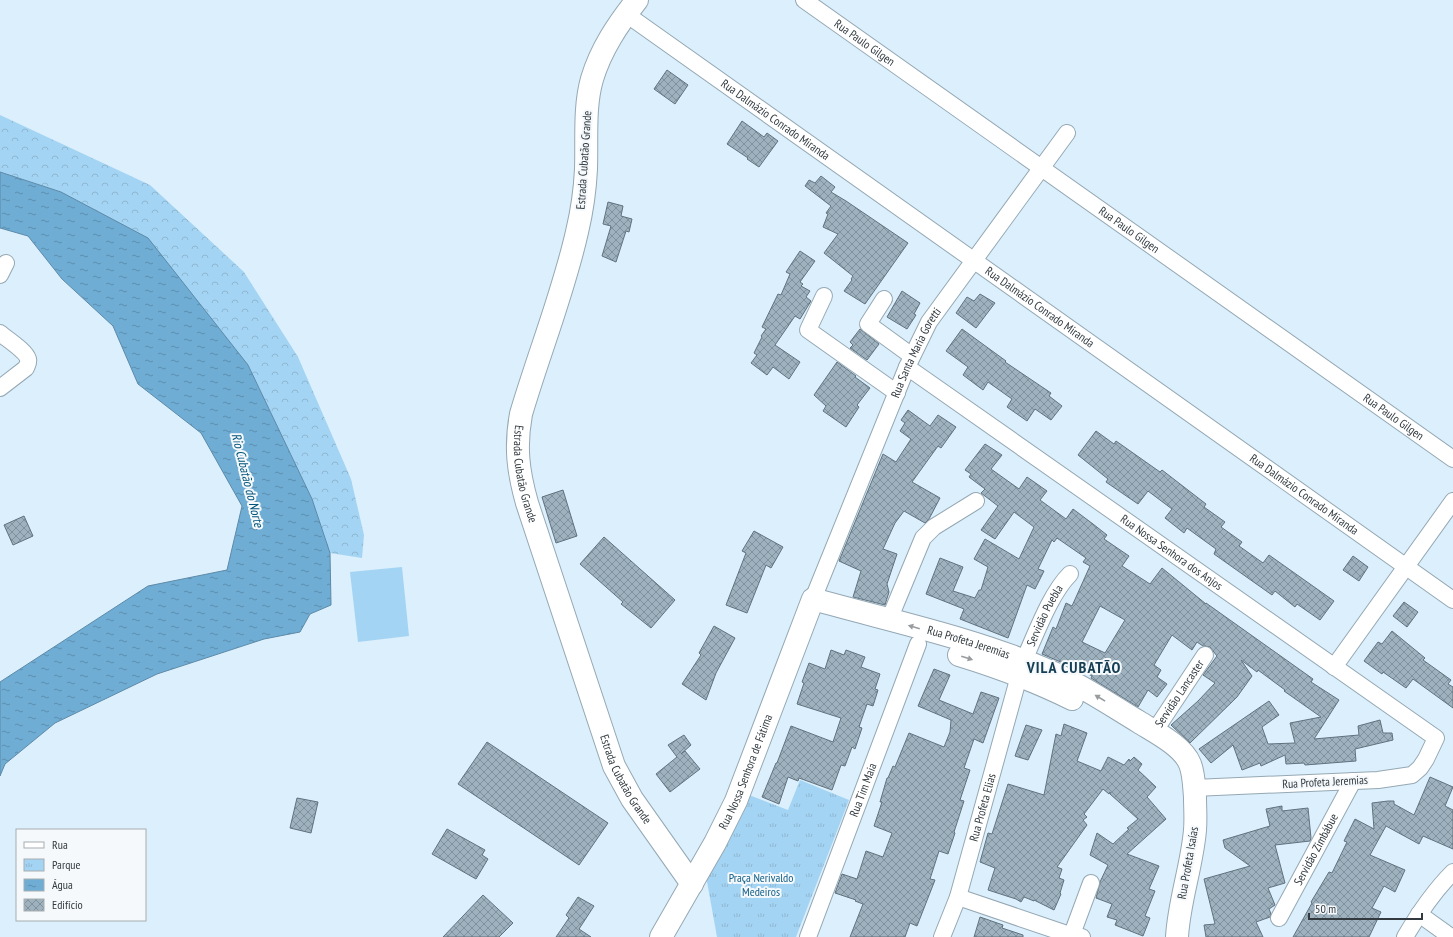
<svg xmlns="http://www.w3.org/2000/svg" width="1453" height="937" font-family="'PT Sans Narrow',sans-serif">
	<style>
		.grass { fill: #a4d4f3 }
		.forest { fill: url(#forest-crowns) }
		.park { fill: url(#park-tufts) }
		.water { fill: url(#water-ripples); stroke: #5d8aa8 }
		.building { fill: url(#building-cross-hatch); stroke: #60727e; fill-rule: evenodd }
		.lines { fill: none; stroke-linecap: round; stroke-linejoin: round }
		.street-casing { stroke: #95a8b4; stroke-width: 18 }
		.secondary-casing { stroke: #95a8b4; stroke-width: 24 }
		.street { stroke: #fff; stroke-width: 16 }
		.secondary { stroke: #fff; stroke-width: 22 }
		.oneway { fill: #989c9f }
		.labels { text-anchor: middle; stroke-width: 4; stroke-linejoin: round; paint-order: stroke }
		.street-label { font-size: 12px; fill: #323a3f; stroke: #f5f9fc }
		.park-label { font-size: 12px; fill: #125e85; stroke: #f5f9fc }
		.water-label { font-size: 13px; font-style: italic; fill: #00547a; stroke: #f5f9fc }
		.district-label { font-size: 16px; font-weight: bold; letter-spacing: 1px; fill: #153d54; stroke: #f5f9fc }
	</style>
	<defs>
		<pattern id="forest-crowns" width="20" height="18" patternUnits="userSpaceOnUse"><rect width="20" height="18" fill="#a4d4f3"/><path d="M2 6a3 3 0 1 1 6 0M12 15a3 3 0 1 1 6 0" fill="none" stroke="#8eb7d1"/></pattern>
		<pattern id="park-tufts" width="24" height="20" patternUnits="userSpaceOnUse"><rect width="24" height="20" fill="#a4d4f3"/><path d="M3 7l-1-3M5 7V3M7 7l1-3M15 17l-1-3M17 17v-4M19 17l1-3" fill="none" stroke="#8eb7d1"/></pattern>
		<pattern id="water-ripples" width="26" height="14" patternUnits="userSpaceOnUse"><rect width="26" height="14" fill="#6fadd5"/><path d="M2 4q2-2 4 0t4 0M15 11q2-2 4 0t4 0" fill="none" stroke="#5c8eae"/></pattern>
		<pattern id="building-cross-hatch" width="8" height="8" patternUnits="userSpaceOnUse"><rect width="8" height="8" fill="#9eb1be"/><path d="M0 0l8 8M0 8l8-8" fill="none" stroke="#81919c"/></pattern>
	</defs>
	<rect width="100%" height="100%" fill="#dbeffc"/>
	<polygon class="grass" points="402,567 409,636 358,642 350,572"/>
	<polygon class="forest" points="0,115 150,185 244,272 298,357 351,479 364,535 362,558 330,553 312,499 248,365 61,192 0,172"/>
	<polygon class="park" points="800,780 849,800 796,937 717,937 706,876 749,795 788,810"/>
	<polygon class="water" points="0,172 61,192 148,238 248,365 312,499 330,553 331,605 310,614 300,632 264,639 157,674 55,723 5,764 0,776 0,682 148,586 227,570 242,506 201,433 138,384 113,326 62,279 28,236 0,228"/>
	<g class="building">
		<polygon points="667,70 688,85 675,104 654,89"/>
		<polygon points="742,121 764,137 767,133 778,141 759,167 747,159 748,158 727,144"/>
		<polygon points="821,176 835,187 831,192 846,201 908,243 865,304 844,291 852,280 851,279 853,276 824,253 838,234 823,227 828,214 826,213 831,206 805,186 809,180 815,183"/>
		<polygon points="608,202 623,206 621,216 632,219 629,232 626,231 616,262 602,256 611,226 603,224"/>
		<polygon points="800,251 815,261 800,282 803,284 801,286 810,291 806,297 811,301 800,319 795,316 775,345 800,362 789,379 773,367 767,375 751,363 757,355 754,353 762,337 761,336 766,329 762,327 778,294 781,295 790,274 786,272"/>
		<polygon points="902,291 920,303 914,314 916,315 907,329 887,317"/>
		<polygon points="980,294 995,303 976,328 956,313 967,297 974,301"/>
		<polygon points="860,329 879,344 867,360 850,348 853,345 850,342"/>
		<polygon points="962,329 1006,361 1005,362 1051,393 1049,396 1062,406 1051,420 1035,409 1027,421 1007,407 1012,399 988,382 983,390 963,375 968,367 946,351"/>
		<polygon points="837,362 856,376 855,377 870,388 857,405 859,407 846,427 823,411 826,406 814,395"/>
		<polygon points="908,410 930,426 938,415 956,427 941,448 938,446 912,482 940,498 929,519 925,523 904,511 895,523 883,549 897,554 887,584 889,592 885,605 853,597 861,571 839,561 883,454 896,462 911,439 900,431 905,423 901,420"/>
		<polygon points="1096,431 1114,444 1116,441 1160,472 1162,470 1206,504 1204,507 1225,522 1221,527 1242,542 1239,546 1263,563 1269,555 1334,601 1320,620 1297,604 1295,607 1275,591 1272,595 1214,554 1216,549 1187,528 1184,533 1165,518 1172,509 1148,491 1138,504 1106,482 1108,479 1078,455"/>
		<path d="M 985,444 L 1002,455 L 991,469 L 1019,489 L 1027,477 L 1047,491 L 1040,500 L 1066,519 L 1073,509 L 1093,524 L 1107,535 L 1104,539 L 1129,556 L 1122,566 L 1150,584 L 1162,568 L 1206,604 L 1206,603 L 1313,679 L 1311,682 L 1339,700 L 1314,739 L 1359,735 L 1358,726 L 1380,720 L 1383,733 L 1392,733 L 1393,740 L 1355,749 L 1356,761 L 1305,765 L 1304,763 L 1286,764 L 1285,755 L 1261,766 L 1260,763 L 1242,770 L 1233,745 L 1211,763 L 1199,749 L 1269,701 L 1279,715 L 1262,727 L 1268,744 L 1295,743 L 1290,723 L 1321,717 L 1284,691 L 1285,690 L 1258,670 L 1257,672 L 1241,660 L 1252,676 L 1237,697 L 1190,743 L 1171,725 L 1198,701 L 1215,683 L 1203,675 L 1217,656 L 1210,647 L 1203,646 L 1197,642 L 1192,650 L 1172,635 L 1154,665 L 1161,670 L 1157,677 L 1167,684 L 1157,697 L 1148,690 L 1138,707 L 1091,678 L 1092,676 L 1064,661 L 1063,663 L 1042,654 L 1053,627 L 1056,629 L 1066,603 L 1072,606 L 1090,566 L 1083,562 L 1086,558 L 1057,538 L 1054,542 L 1052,540 L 1038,569 L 1044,571 L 1035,589 L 1027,585 L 1008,638 L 960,619 L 964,609 L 926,594 L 940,558 L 963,567 L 953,591 L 975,598 L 979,590 L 981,590 L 988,567 L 974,559 L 985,539 L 1019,559 L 1034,527 L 1014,512 L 995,539 L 981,530 L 998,506 L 981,493 L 985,489 L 969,477 L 971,474 L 965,470 ZM 1100,606 L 1125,620 L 1105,653 L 1082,642 Z"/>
		<polygon points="563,490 577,536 556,543 542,497"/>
		<polygon points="24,516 33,536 13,545 4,525"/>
		<polygon points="754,531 783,547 771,568 766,565 747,613 726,605 746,553 742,551"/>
		<polygon points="604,537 675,600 651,628 621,604 623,602 580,564"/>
		<polygon points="1353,556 1368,567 1359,581 1343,570"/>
		<polygon points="1404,602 1418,612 1407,627 1393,616"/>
		<polygon points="714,626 735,638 716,673 706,700 682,684 701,655 699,653"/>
		<polygon points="1392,631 1425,658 1423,660 1451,680 1448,684 1453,687 1453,708 1413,679 1406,688 1383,672 1382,674 1364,661 1378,642 1382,644"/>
		<polygon points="831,650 844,655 846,650 865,657 861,667 880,674 875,689 878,690 873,706 867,704 859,727 862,728 855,749 852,747 845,766 841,765 832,790 799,778 798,781 788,777 779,804 762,797 776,763 777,763 791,726 833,742 841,718 797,704 804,683 802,682 809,663 825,669"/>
		<polygon points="934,669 950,675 939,700 973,714 981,692 999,698 983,743 974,739 964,768 970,770 960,800 964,801 954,832 955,833 948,854 939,851 930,879 935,880 917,926 910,923 905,937 850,937 863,904 855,901 856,900 835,893 842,874 857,879 866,851 883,857 892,833 874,826 882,802 880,802 887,778 888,778 893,766 895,767 909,733 944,747 950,732 951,720 918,706"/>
		<polygon points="1064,724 1087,733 1077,761 1101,771 1108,757 1124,765 1129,759 1130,761 1134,757 1142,764 1138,770 1156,787 1147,797 1166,819 1127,854 1159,866 1149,889 1155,891 1145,916 1150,918 1143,936 1115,925 1117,920 1107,917 1112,904 1096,898 1100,882 1108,865 1090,855 1097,833 1113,844 1129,829 1127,828 1138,819 1110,794 1110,792 1109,794 1103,789 1084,814 1087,817 1083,820 1087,825 1057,867 1062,869 1059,878 1064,880 1060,893 1061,894 1054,910 1034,900 1034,901 1024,897 1021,902 1016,899 988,890 995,868 980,862 988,833 992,834 1008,784 1044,795 1056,734 1061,736"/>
		<polygon points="1026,725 1042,730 1028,760 1015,756"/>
		<polygon points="684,735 691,745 681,754 685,751 700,769 670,792 656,774 677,757 668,745"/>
		<polygon points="487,742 608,823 579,865 458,784"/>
		<polygon points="1430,777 1453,787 1445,806 1453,810 1453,849 1423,836 1419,844 1386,826 1370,855 1405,870 1395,892 1384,886 1372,908 1381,912 1369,937 1293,937 1312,903 1311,902 1329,872 1332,873 1347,842 1344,841 1355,819 1374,829 1372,803 1388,801 1394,801 1394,804 1414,815"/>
		<polygon points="297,798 318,802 311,833 290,828"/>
		<polygon points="1282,806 1282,811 1308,808 1311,838 1310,841 1275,845 1285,883 1268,888 1275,905 1269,909 1271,914 1270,917 1256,922 1263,937 1206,937 1204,925 1215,924 1204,879 1250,866 1225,848 1223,840 1270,826 1266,809"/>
		<polygon points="447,829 485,850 482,855 488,859 476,879 432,854"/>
		<polygon points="483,895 513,923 499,937 443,937"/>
		<polygon points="578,897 594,906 579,929 591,937 556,937 569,918 566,915"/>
		<polygon points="980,917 1003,925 1002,928 1023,935 1023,937 974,937"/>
	</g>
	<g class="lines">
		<defs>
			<g id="street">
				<path id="s1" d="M 804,0 L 1453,459"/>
				<path id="s2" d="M 626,14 L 1453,600"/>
				<polyline points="0,275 6,263"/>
				<polyline points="824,296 808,330 897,393"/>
				<polyline points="884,299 868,324 912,356"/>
				<path d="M 0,333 C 7,339 26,351 28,359 C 29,363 27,365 26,368 L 0,388"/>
				<path id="s3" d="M 907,367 L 1436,738 L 1426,759 L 1420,768 L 1412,775 L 1378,780 L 1194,788"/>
				<path id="s4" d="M 813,599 L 907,367 L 929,322 L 1067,133"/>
				<polyline points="889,620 923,538 934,527 976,501"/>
				<path id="s5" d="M 1024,660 C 1036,634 1050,594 1070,574"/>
				<polyline points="1334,667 1453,501"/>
				<path id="s6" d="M 1154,732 L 1205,655"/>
				<polyline points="958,897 1064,933 1082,937"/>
				<polyline points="1419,914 1451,937"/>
				<path id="s7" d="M 1279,918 L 1353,781"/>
				<path id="s8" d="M 808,937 L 918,644"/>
				<path id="s9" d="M 942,937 L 958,897 L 1019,676"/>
				<polyline points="1071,937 1091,883"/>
				<path d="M 1405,937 C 1419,913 1434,891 1453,872"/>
			</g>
			<g id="secondary">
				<path id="s10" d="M 637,0 C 618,24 601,49 592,79 C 584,107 587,139 586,169 C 585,190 582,211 577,232 C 563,294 539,353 521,414 C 515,447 518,471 527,503 L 614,766 L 632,799 L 692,884"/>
				<path d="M 959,655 C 998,667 1036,681 1072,699"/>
				<path id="s11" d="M 661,937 L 715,843 L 736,801 L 813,599 C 891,621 973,638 1047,670 C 1080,684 1109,704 1139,722 C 1155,732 1183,746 1190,764 C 1194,774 1194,786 1195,797 C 1195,808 1196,819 1195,830 C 1192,866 1179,901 1177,937"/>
			</g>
		</defs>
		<use href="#street" class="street-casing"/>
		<use href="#secondary" class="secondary-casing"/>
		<use href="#street" class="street"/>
		<use href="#secondary" class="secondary"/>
	</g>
	<defs><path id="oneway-solid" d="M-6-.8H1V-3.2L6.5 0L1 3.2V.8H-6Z"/></defs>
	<g class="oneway">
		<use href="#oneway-solid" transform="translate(914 627) rotate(-164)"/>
		<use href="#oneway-solid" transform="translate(967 658) rotate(17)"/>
		<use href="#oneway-solid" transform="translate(1100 698) rotate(-149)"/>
	</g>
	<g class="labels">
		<g class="street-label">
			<text dy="4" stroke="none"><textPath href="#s1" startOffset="74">Rua Paulo Gilgen</textPath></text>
			<text dy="4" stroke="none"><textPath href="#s2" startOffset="183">Rua Dalmázio Conrado Miranda</textPath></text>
			<text transform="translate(584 160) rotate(-86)" y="4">Estrada Cubatão Grande</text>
			<text dy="4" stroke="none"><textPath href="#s1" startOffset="398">Rua Paulo Gilgen</textPath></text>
			<text dy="4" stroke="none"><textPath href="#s2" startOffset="507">Rua Dalmázio Conrado Miranda</textPath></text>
			<text dy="4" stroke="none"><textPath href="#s4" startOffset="267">Rua Santa Maria Goretti</textPath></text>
			<text dy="4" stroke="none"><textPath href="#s1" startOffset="722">Rua Paulo Gilgen</textPath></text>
			<text dy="4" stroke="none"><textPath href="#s10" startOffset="497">Estrada Cubatão Grande</textPath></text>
			<text dy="4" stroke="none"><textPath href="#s2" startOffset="831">Rua Dalmázio Conrado Miranda</textPath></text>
			<text dy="4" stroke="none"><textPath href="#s3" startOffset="323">Rua Nossa Senhora dos Anjos</textPath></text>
			<text dy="4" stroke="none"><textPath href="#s5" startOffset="49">Servidão Puebla</textPath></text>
			<text dy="4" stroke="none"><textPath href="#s11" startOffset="533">Rua Profeta Jeremias</textPath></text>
			<text dy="4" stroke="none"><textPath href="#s6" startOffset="46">Servidão Lancaster</textPath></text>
			<text dy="4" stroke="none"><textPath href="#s11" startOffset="186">Rua Nossa Senhora de Fátima</textPath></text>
			<text dy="4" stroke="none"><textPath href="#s10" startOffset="820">Estrada Cubatão Grande</textPath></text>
			<text transform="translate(1325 782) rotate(-3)" y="4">Rua Profeta Jeremias</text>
			<text dy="4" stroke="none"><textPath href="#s8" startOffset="157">Rua Tim Maia</textPath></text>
			<text dy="4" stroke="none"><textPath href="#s9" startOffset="136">Rua Profeta Elias</textPath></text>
			<text dy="4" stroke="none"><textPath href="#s7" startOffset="78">Servidão Zimbábue</textPath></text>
			<text transform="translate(1188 863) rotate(-80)" y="4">Rua Profeta Isaías</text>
		</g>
		<g class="park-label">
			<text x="761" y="882">Praça Nerivaldo<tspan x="761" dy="14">Medeiros</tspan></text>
		</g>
		<g class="water-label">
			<text transform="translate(248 480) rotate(76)" y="5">Rio Cubatão do Norte</text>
		</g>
		<g class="district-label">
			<text x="1074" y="673">VILA CUBATÃO</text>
		</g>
	</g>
	<rect x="16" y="829" width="130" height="92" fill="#f5f9fc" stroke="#a7adb0"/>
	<rect x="24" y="842" width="20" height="6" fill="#ffffff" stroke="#a7adb0"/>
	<text x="52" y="849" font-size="12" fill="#323a3f">Rua</text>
	<rect x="24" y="859" width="20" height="12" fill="url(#park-tufts)" stroke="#a7adb0"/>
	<text x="52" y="869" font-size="12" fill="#323a3f">Parque</text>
	<rect x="24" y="879" width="20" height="12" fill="url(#water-ripples)" stroke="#a7adb0"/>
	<text x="52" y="889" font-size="12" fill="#323a3f">Água</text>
	<rect x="24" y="899" width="20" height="12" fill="url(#building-cross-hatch)" stroke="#a7adb0"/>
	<text x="52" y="909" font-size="12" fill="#323a3f">Edifício</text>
	<path d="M1309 913v6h113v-6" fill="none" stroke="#323a3f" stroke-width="2"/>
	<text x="1315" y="913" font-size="12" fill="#323a3f" stroke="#f5f9fc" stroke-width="3" paint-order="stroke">50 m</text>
</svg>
